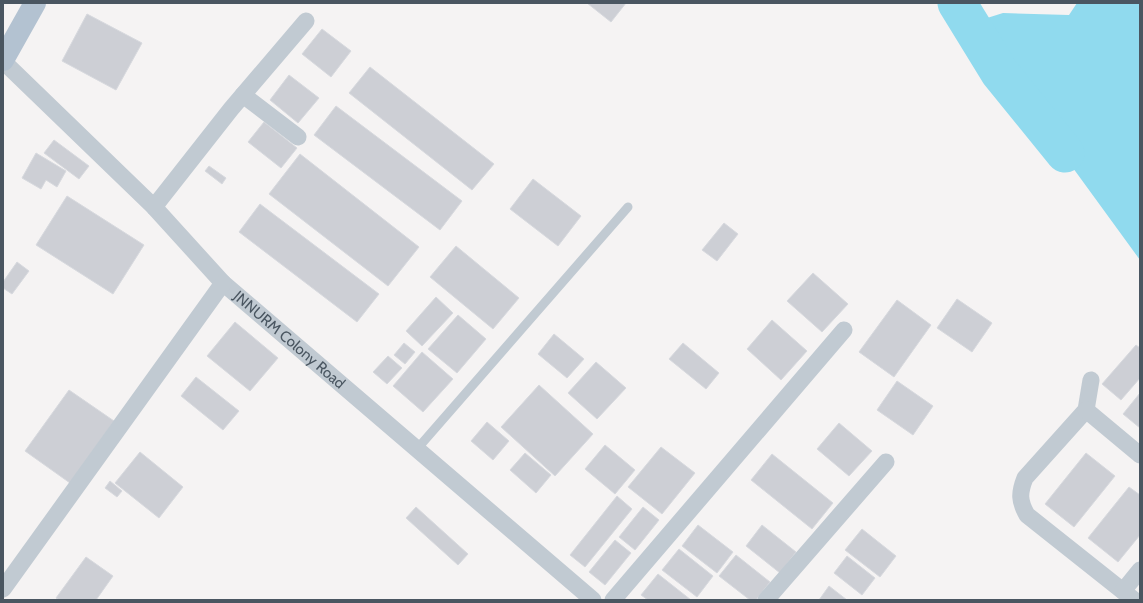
<svg xmlns="http://www.w3.org/2000/svg" width="1143" height="603" font-family="Cabin,sans-serif">
	<style>
		.water { fill: #90daee }
		.lines { fill: none; stroke-linecap: round; stroke-linejoin: round }
		.river { stroke: #90daee; stroke-width: 39 }
		.building { fill: #cdcfd5; stroke: #d7d9de }
		.lane { stroke: #c1cad2; stroke-width: 9 }
		.street { stroke: #c1cad2; stroke-width: 17 }
		.primary { stroke: #b3c2d1; stroke-width: 22 }
		.labels { text-anchor: middle; stroke-width: 3; stroke-linejoin: round; paint-order: stroke }
		.street-label { font-size: 15px; fill: #4a5661; stroke: #fff }
	</style>
	<rect width="100%" height="100%" fill="#f5f3f3"/>
	<polygon class="water" points="1077,3 1140,3 1140,260 968,24 1003,13 1069,15"/>
	<g class="lines">
		<polyline class="river" points="957,3 1000,73 1065,153"/>
	</g>
	<g class="building">
		<polygon points="587,3 626,3 611,22"/>
		<polygon points="87,14 142,43 116,90 62,61"/>
		<polygon points="322,29 351,51 331,77 302,54"/>
		<polygon points="370,67 494,164 472,190 349,93"/>
		<polygon points="289,75 319,98 298,123 270,100"/>
		<polygon points="336,106 462,201 440,230 314,135"/>
		<polygon points="264,122 297,148 281,168 248,142"/>
		<polygon points="54,140 89,166 79,179 44,153"/>
		<polygon points="36,153 66,171 57,187 46,180 41,189 22,178"/>
		<polygon points="300,154 419,247 388,286 269,194"/>
		<polygon points="209,166 226,178 222,184 205,171"/>
		<polygon points="533,179 581,216 558,246 510,209"/>
		<polygon points="67,196 144,245 113,294 36,245"/>
		<polygon points="260,204 379,294 357,322 239,232"/>
		<polygon points="724,223 738,234 717,261 702,250"/>
		<polygon points="456,246 519,298 493,329 430,277"/>
		<polygon points="17,262 29,271 12,294 3,288 3,282"/>
		<polygon points="813,273 848,304 822,332 787,301"/>
		<polygon points="436,297 453,313 422,346 406,331"/>
		<polygon points="957,299 992,323 972,352 937,328"/>
		<polygon points="897,300 931,325 894,377 859,352"/>
		<polygon points="458,315 486,339 457,373 428,349"/>
		<polygon points="772,320 807,351 781,380 747,349"/>
		<polygon points="235,322 278,358 250,391 207,356"/>
		<polygon points="554,334 584,359 567,378 538,354"/>
		<polygon points="404,343 415,352 405,364 394,355"/>
		<polygon points="683,343 719,373 706,389 669,359"/>
		<polygon points="1136,345 1140,348 1140,378 1121,400 1102,384"/>
		<polygon points="422,352 453,379 423,412 393,386"/>
		<polygon points="388,356 402,368 387,384 373,372"/>
		<polygon points="596,362 626,388 597,419 568,393"/>
		<polygon points="196,377 239,411 223,430 181,396"/>
		<polygon points="897,381 933,406 913,435 877,410"/>
		<polygon points="539,385 593,434 555,476 501,427"/>
		<polygon points="69,390 114,421 70,483 25,451"/>
		<polygon points="1140,393 1140,428 1123,414"/>
		<polygon points="487,422 509,441 493,460 471,441"/>
		<polygon points="839,423 872,451 849,476 817,449"/>
		<polygon points="605,445 635,470 615,494 585,469"/>
		<polygon points="661,447 695,473 662,514 628,487"/>
		<polygon points="140,452 183,487 159,518 115,483"/>
		<polygon points="525,453 551,475 536,493 510,470"/>
		<polygon points="1086,453 1115,476 1074,527 1045,504"/>
		<polygon points="772,454 833,503 812,529 751,480"/>
		<polygon points="110,481 122,491 117,497 105,488"/>
		<polygon points="1129,487 1140,495 1140,535 1118,562 1088,538"/>
		<polygon points="617,496 632,509 585,567 570,555"/>
		<polygon points="416,507 468,554 458,565 406,518"/>
		<polygon points="643,507 659,520 635,550 619,537"/>
		<polygon points="698,525 733,552 717,573 682,546"/>
		<polygon points="762,525 796,552 780,573 746,546"/>
		<polygon points="862,529 896,556 880,577 845,550"/>
		<polygon points="615,540 631,553 605,585 589,572"/>
		<polygon points="679,549 713,576 697,597 662,570"/>
		<polygon points="736,555 770,582 756,600 750,600 719,576"/>
		<polygon points="847,556 875,578 862,595 834,573"/>
		<polygon points="86,557 113,576 96,600 59,600 56,598"/>
		<polygon points="658,574 691,600 648,600 641,595"/>
		<polygon points="829,586 847,600 819,600"/>
	</g>
	<g class="lines">
		<polyline class="lane" points="417,449 628,207"/>
		<g class="street">
			<path id="s1" d="M 3,61 L 154,207 L 223,283 L 593,600"/>
			<polyline points="243,95 298,137"/>
			<polyline points="154,207 231,109 306,21"/>
			<path d="M 1091,380 L 1086,410 L 1025,478 C 1019,493 1019,501 1027,515 L 1134,600"/>
			<polyline points="1086,410 1140,455"/>
			<polyline points="3,589 223,283"/>
			<polyline points="1123,591 1140,570"/>
			<polyline points="613,600 844,330"/>
			<polyline points="766,600 886,462"/>
		</g>
		<polyline class="primary" points="3,60 35,3"/>
	</g>
	<g class="labels">
		<g class="street-label">
			<text dy="5" stroke="none"><textPath href="#s1" startOffset="400">JNNURM Colony Road</textPath></text>
		</g>
	</g>
	<rect width="1143" height="603" fill="none" stroke="#4a5661" stroke-width="8"/>
</svg>
